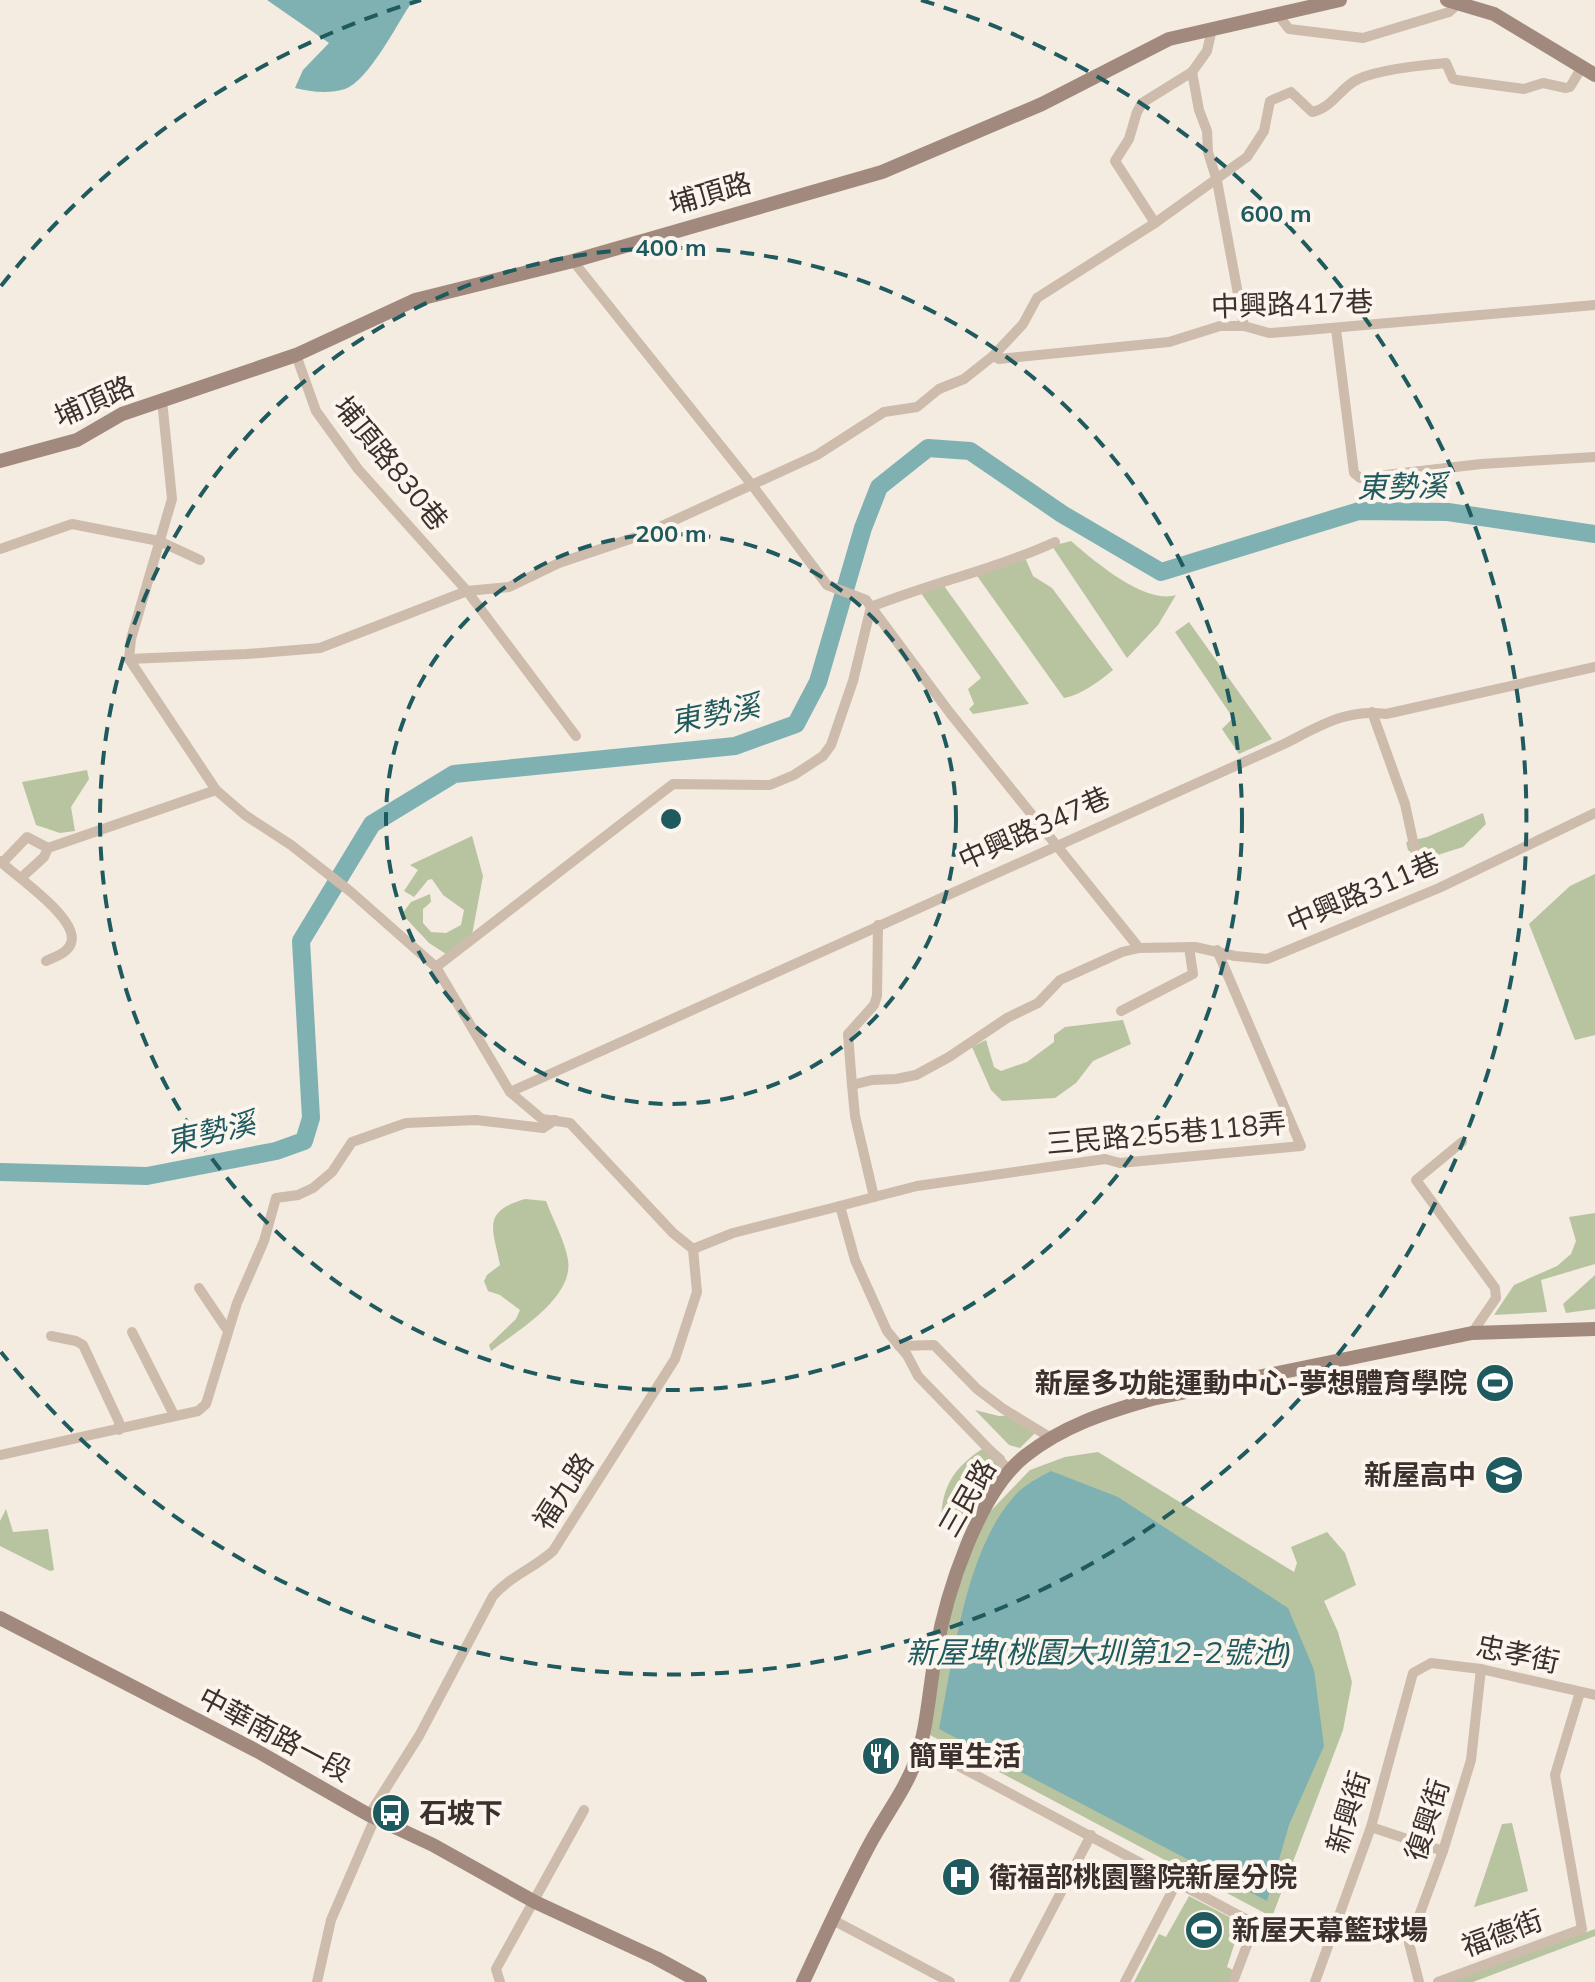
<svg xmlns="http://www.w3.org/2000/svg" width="1595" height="1982" font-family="Mulish,'Noto Sans TC',sans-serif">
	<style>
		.green { fill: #b8c4a0 }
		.water { fill: #7fb0b2 }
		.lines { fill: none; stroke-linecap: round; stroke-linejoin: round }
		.river { stroke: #7fb0b2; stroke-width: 18 }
		.street { stroke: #cdbbac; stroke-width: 10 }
		.secondary { stroke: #a18a7d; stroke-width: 14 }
		.ring { fill: none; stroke: #1f5a5e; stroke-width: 4; stroke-dasharray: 14 10 }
		.labels { text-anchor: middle; stroke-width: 8; stroke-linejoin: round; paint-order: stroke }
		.street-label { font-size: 28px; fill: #3b302b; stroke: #fbf5ee }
		.poi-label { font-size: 28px; font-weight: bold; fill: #3b302b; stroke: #fbf5ee; text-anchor: start }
		.water-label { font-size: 30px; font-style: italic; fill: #1f5a5e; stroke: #fbf5ee }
		.centre { fill: #1f5a5e; stroke: #fbf5ee; stroke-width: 4 }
		.ring-label { font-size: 24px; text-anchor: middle; font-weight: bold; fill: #1f5a5e; stroke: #fbf5ee; stroke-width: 8; stroke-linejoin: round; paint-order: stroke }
	</style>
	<rect width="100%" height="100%" fill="#f4ebe1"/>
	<g class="green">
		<path d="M 1071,541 C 1093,560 1145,605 1176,595 L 1158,625 L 1127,658 L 1052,546 Z"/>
		<path d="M 1022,559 L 1026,560 L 1033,576 L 1052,588 L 1113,670 C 1098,682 1083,694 1064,698 L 975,573 Z"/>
		<polygon points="942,583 1029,704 973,714 969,709 974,704 968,689 981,678 918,589"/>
		<polygon points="1189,622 1272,739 1239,754 1222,729 1233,718 1175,632"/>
		<polygon points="87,770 89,779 71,807 75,831 60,833 36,825 22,782"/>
		<polygon points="1483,813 1486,824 1463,847 1422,860 1408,850 1406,842 1427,837"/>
		<polygon points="472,836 483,876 472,935 446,954 429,943 402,914 411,902 430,894 431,902 423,909 423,923 431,932 446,933 461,925 464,910 443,895 432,879 428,880 414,897 404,891 418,870 410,865"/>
		<polygon points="1595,874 1595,1035 1575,1040 1529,924 1570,886"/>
		<polygon points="1123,1020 1131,1044 1093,1061 1076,1083 1055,1098 1002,1101 991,1090 972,1047 986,1040 994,1067 1001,1071 1027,1062 1054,1042 1054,1035 1065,1027"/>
		<path d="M 525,1199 L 546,1201 C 553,1220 565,1241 568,1260 C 574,1298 517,1331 491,1351 L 489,1345 L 516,1319 L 520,1310 L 500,1295 L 488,1291 L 484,1281 L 487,1275 L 500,1265 C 493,1228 481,1212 525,1199 Z"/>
		<polygon points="1595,1213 1595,1264 1541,1280 1547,1312 1494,1315 1514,1285 1557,1266 1571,1254 1576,1241 1569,1217"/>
		<polygon points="1595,1275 1595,1309 1566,1313 1563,1304"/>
		<polygon points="975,1410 999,1416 1019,1415 1037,1431 1020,1448 1009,1445"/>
		<path d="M 990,1444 L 1005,1457 L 955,1526 L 949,1528 L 941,1523 C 941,1483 957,1464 990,1444 Z"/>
		<polygon points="1098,1452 1294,1572 1297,1563 1291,1547 1327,1532 1345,1553 1356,1585 1324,1601 1338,1632 1352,1682 1343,1730 1272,1917 928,1734 943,1632 982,1520 1030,1470 1065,1457"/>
		<polygon points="6,1509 13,1532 48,1529 54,1570 50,1571 0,1546 0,1521"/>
		<polygon points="1512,1823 1528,1891 1474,1907 1502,1824"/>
		<polygon points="1189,1896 1241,1923 1227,1967 1233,1970 1229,1982 1134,1982 1159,1934 1166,1937"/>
		<polygon points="1595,1929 1595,1936 1473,1982 1449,1982"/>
	</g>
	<g class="water">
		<path d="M 267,0 L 416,0 L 410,5 C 396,26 368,81 345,89 C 330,94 310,92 295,88 L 303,70 L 329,43 Z"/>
		<path d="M 1051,1471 L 1118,1497 L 1288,1608 L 1314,1670 L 1324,1746 L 1289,1825 L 1267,1901 L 939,1729 C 953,1660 965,1555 1011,1500 C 1022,1486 1036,1479 1051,1471 Z"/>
	</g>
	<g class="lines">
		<polyline class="river" points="0,1172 147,1176 276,1151 304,1141 311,1118 301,941 372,824 454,774 735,746 796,724 818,682 863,528 879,487 928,448 970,451 1062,514 1161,572 1359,511 1448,512 1595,534"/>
		<g class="street">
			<polyline points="1278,15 1289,29 1363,38 1449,12 1460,2"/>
			<polyline points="1212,29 1207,51 1192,72 1199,110 1207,131 1208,152 1217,181 1244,326"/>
			<polyline points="1155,223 1115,161 1129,139 1137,112 1142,103 1192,72"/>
			<polyline points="573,261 752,485 827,585 866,600 950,713 1139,948"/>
			<polyline points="1336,329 1354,473 1360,478 1481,464 1595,457"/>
			<polyline points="296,355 316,411 358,469 467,591 576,736"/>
			<polyline points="993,356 999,359 1169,342 1220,326 1244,326 1269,333 1296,331 1595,305"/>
			<polyline points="162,400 172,499 131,639 129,659 216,790 245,815 291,845 351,892 436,967 510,1092 542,1119 570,1123 673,1233 693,1249 733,1233 840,1206 855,1260 887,1331 907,1355 918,1376 1009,1470"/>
			<polyline points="0,549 72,524 159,541 200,560"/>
			<path d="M 129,659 L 247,654 L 320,648 L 467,591 L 509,587 L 559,563 L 642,535 L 817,455 L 884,412 L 917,407 L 939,389 L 964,379 L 993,356 L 1023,324 L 1037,298 L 1155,223 L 1247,157 L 1264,131 L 1270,101 L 1291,92 L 1312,112 C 1331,108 1338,92 1353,82 C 1371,70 1423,65 1446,63 L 1453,79 L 1457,80 L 1524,89 L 1543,83 L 1566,88 L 1570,87 L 1582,67"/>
			<polyline points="1372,712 1405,804 1415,850"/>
			<path d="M 0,861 C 15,876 80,919 71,943 C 68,953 54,957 46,961"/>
			<polyline points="3,862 27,837 48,848"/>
			<polyline points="21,878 44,857 48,848 216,790"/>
			<path d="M 436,967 L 673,784 L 770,785 L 794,775 L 823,756 L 831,745 L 853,681 L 871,607 C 931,583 996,569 1055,542"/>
			<polyline points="1121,1011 1193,974 1189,947"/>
			<polyline points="852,1085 848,1034 874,1005 877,996 878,925"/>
			<path d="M 510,1092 L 1284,744 C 1318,727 1347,708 1386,714 L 1595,667"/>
			<polyline points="1462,1142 1416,1180 1495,1288 1496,1298 1472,1333"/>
			<polyline points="874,1197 917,1186 1105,1159 1120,1163 1301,1146 1217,950"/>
			<polyline points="840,1206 874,1197 855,1116 852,1085 872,1080 896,1079 916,1075 949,1057 1007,1018 1038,1003 1060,980 1122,952 1139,948 1195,947 1235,956 1267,959 1439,888 1595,813"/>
			<polyline points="199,1288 228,1331"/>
			<polyline points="132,1332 174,1415"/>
			<polyline points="51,1336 76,1341 83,1345 119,1422 119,1430"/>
			<polyline points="899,1346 934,1345 977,1389 1002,1408 1051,1438"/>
			<polyline points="0,1455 198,1411 206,1404 237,1303 264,1241 276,1198 298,1195 313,1188 332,1172 352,1142 406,1123 476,1120 543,1128 555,1120"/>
			<polyline points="921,1746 1255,1924 1233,1982"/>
			<path d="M 369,1815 L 419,1736 L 493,1596 C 509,1577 534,1568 553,1551 L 675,1359 L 697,1292 L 693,1249"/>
			<polyline points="1371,1827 1443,1851"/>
			<polyline points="833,1920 950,1982"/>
			<polyline points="317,1982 331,1920 375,1818"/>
			<polyline points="500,1982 496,1969 584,1810"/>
			<polyline points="1014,1982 1091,1835"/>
			<polyline points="1125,1982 1177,1882"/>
			<polyline points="1315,1982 1371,1827 1413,1673 1431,1663 1481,1669 1595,1695"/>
			<polyline points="1419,1982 1409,1943 1443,1851 1471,1760 1481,1669"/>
			<polyline points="1438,1982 1582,1929 1555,1775 1580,1692"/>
		</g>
		<g class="secondary">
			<polyline points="1447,0 1494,14 1595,75"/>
			<polyline points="0,461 77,440 122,414 296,355 415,300 573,261 882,172 1042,104 1169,39 1340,0"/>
			<polyline points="0,1618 257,1751 369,1815 433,1845 535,1902 656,1958 700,1982"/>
			<path d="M 803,1982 C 825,1935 847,1886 872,1840 C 887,1813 906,1788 916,1760 C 928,1726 929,1688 936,1652 C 946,1594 978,1493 1025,1456 C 1063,1426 1106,1412 1152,1399 L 1472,1333 L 1595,1329"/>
		</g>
	</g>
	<g class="ring">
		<circle cx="671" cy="819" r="285"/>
		<circle cx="671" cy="819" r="571"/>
		<path d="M1 286A856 856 0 0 1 421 0M921 0A856 856 0 1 1 1 1352"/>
	</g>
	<defs>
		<symbol id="stadium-disc" viewBox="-11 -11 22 22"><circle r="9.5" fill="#1f5a5e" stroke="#fbf5ee"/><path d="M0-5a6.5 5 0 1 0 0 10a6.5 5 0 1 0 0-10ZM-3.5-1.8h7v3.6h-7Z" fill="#fff"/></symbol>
		<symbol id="school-disc" viewBox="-11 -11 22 22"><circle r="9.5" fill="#1f5a5e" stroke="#fbf5ee"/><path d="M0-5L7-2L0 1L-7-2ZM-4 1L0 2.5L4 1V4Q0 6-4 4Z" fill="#fff"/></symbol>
		<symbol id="restaurant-disc" viewBox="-11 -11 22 22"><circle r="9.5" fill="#1f5a5e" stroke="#fbf5ee"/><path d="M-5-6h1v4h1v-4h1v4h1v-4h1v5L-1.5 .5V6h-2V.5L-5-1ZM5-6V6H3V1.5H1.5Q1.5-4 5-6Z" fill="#fff"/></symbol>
		<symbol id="bus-disc" viewBox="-11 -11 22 22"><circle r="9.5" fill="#1f5a5e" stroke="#fbf5ee"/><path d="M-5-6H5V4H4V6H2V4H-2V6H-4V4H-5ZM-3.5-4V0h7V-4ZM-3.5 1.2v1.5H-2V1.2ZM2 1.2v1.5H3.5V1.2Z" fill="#fff"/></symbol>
		<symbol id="hospital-disc" viewBox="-11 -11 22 22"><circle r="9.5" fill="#1f5a5e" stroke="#fbf5ee"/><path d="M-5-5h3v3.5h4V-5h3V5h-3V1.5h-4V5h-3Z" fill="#fff"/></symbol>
	</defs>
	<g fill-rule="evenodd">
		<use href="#stadium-disc" x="1473" y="1361" width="44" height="44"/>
		<use href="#school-disc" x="1482" y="1453" width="44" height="44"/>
		<use href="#restaurant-disc" x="859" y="1734" width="44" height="44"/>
		<use href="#bus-disc" x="369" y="1791" width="44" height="44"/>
		<use href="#hospital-disc" x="939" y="1855" width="44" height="44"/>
		<use href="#stadium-disc" x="1182" y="1908" width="44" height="44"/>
	</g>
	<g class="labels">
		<g class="street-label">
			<text transform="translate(710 193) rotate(-16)" y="10">埔頂路</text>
			<text transform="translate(1292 304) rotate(-2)" y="10">中興路417巷</text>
			<text transform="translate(94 401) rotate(-24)" y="10">埔頂路</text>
			<text transform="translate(391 463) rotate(51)" y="10">埔頂路830巷</text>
			<text transform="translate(1034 828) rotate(-24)" y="10">中興路347巷</text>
			<text transform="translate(1363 892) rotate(-23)" y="10">中興路311巷</text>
			<text transform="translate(1166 1133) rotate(-5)" y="10">三民路255巷118弄</text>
			<text transform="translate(563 1491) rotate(-57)" y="10">福九路</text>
			<text transform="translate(967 1498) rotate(-60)" y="10">三民路</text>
			<text transform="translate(1518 1654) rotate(12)" y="10">忠孝街</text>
			<text transform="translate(275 1734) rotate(28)" y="10">中華南路一段</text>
			<text transform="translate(1348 1812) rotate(-73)" y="10">新興街</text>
			<text transform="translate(1427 1820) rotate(-72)" y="10">復興街</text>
			<text transform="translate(1502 1933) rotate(-20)" y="10">福德街</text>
		</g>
		<g class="poi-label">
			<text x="1467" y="1393" text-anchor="end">新屋多功能運動中心-夢想體育學院</text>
			<text x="1476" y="1485" text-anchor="end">新屋高中</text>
			<text x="909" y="1766">簡單生活</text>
			<text x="419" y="1823">石坡下</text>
			<text x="989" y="1887">衛福部桃園醫院新屋分院</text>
			<text x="1232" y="1940">新屋天幕籃球場</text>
		</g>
		<g class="water-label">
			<text transform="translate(1402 487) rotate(-1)" y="10">東勢溪</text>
			<text transform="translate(715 714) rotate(-11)" y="10">東勢溪</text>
			<text transform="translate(211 1133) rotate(-13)" y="10">東勢溪</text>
			<text x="1099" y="1663">新屋埤(桃園大圳第12-2號池)</text>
		</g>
	</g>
	<circle cx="671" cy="819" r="12" class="centre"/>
	<g class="ring-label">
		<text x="1276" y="222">600 m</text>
		<text x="671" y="256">400 m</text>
		<text x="671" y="542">200 m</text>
	</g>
</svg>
